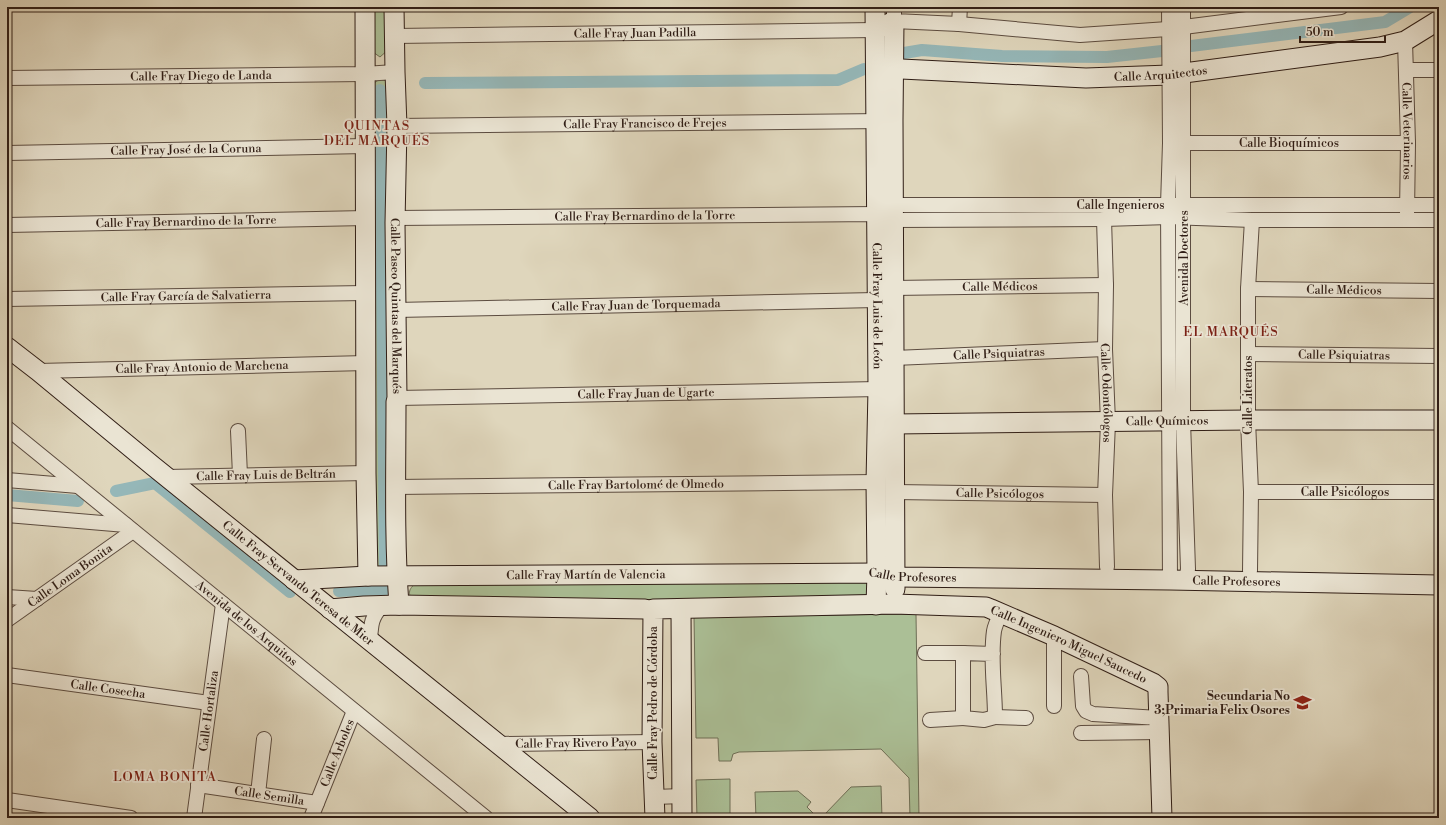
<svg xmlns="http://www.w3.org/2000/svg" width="1446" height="825" font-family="'Libre Bodoni',serif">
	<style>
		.green { fill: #abbf96; stroke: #6e6e56 }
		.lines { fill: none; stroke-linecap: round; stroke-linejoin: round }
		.canal { stroke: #95b7b8; stroke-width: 12 }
		.street-casing { stroke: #5c4c40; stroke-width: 16 }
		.secondary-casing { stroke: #301e16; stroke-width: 21 }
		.street { stroke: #eae4d3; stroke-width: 14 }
		.secondary { stroke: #eae4d3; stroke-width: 19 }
		.labels { text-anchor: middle; stroke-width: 3.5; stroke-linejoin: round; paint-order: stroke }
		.street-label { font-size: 12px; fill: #301e16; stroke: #eae4d3 }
		.poi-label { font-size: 12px; font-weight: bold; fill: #301e16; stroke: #eae4d3; text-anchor: end }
		.neighbourhood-label { font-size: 13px; letter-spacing: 1px; fill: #7a1f14; stroke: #eae4d3 }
	</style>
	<rect width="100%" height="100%" fill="#dfd6bc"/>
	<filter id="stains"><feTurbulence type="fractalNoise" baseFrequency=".005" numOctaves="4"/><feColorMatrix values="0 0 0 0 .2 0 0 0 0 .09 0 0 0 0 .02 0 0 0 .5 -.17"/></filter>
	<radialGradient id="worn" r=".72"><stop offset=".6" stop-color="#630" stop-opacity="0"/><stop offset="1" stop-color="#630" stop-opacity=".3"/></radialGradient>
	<g class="green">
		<polygon points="369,7 390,7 389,49 380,57 370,50"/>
		<polygon points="380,79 389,82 391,573 374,566 371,85"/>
		<path d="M 862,581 L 869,583 L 872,592 L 862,599 L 416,602 C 408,597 407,590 415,584 Z"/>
		<polygon points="916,614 919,818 910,818 909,778 881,749 739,752 733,754 731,761 719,761 718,738 696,738 694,617"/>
		<polygon points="730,779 730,818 697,818 696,780"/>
		<polygon points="881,786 882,818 825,818 825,814 851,787"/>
		<polygon points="798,791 811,802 807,807 815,815 815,818 756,818 755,792"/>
	</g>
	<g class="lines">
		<g class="canal">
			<polyline points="904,53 922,50 1002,56 1107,57 1171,50 1183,47 1385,22 1410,7"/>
			<polyline points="425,83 838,80 864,69"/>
			<polyline points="380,90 385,567"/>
			<polyline points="116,491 155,483 290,592"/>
			<polyline points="7,495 78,501"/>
			<polyline points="339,591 386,589"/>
		</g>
		<defs>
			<g id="street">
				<polyline points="894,7 894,21 959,24 1080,35 1168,29 1341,7"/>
				<polyline points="1169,7 1170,143 1168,205 1170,580"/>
				<polyline points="1183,7 1183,421 1188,569 1186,581"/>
				<polyline points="959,24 960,7"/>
				<path id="s1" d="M 395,36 L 875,30"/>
				<path id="s2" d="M 1405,41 L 1408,143 L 1407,214"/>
				<polyline points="1406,70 1439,70"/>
				<path id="s3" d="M 7,78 L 364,74 L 395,72"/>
				<path id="s4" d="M 397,126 L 884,121"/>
				<path id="s5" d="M 1175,143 L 1408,143"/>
				<path id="s6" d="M 7,153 L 365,146"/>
				<path id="s7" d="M 885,210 L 893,205 L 1439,205"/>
				<path id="s8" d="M 396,218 L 877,214 L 893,220 L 1104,219 L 1169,217 L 1252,220 L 1439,220"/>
				<path id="s9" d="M 1104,219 L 1106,285 L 1105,349 L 1108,422 L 1105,495 L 1107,567"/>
				<path id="s10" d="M 7,225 L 366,218"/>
				<path id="s11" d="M 893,288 L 1106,285"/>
				<path id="s12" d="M 1248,289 L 1439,291"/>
				<path id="s13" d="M 7,299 L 365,293"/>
				<path id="s14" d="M 396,310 L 876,300"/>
				<path id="s15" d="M 1248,354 L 1439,356"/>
				<path id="s16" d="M 894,358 L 1105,349"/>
				<path id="s17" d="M 38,371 L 366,363"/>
				<path id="s18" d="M 397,398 L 878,389 L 886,392"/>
				<path id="s19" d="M 7,428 L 486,818"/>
				<polyline points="238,431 240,475"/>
				<path id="s20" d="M 166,477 L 366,473"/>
				<polyline points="7,480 78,486"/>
				<path id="s21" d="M 395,487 L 876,482"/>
				<path id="s22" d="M 895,492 L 1105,495"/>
				<path id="s23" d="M 1251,492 L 1439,492"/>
				<polyline points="7,515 126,525"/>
				<polyline points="1250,571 1251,492 1248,420 1248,289 1252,220"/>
				<polyline points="7,597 37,599"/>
				<path id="s24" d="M 7,620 L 133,531"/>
				<path d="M 370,641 C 371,625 371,617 382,606"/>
				<polyline points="925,653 963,653"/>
				<path d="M 993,654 L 963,653 L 963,718 L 984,720 L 995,717 C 995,689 990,659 994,631 C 995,625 998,619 1001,613"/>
				<path id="s25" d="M 7,675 L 209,703"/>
				<polyline points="1081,676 1083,706 1086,711 1093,714 1159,718"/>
				<polyline points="1054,706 1054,636"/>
				<polyline points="995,717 1026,718"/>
				<polyline points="930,720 963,718"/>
				<polyline points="1081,733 1160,732"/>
				<path id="s26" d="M 499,744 L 652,742"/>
				<path id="s27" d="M 198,785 L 317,803"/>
				<polyline points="258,794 264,739"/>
				<polyline points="654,797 683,796"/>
				<polyline points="7,800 131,818"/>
				<path id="s28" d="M 194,818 L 223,604"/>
				<path id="s29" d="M 311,818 L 354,711"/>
			</g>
			<g id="secondary">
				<polyline points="365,7 366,473 368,576"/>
				<path id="s30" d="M 394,7 L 395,72 L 397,126 L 395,223 L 397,398 L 396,402 C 396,470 394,538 399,605"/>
				<path id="s31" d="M 875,7 L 878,389 L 876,482 L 877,573 L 876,605"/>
				<polyline points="875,30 894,21 893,120 895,589"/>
				<path id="s32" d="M 881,68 L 1086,78 L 1169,75 L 1380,47 L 1405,41 L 1439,20"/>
				<path id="s33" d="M 7,347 L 38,371 L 153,466 L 590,818"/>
				<path id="s34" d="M 894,424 L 1248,420 L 1439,420"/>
				<path id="s35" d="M 294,580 L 368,576 L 877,573 L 896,577 L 1170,580 L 1439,585"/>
				<polyline points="330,609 364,606 399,605 645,609"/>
				<polyline points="681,609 682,818"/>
				<path id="s36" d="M 655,818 L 652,742 L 653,609 L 894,604 L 986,607 L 991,609 L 1054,636 L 1153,683 L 1158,687 L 1158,692 L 1162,818"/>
			</g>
		</defs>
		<use href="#street" class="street-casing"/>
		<use href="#secondary" class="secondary-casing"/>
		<use href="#street" class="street"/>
		<use href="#secondary" class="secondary"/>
	</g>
	<defs>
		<symbol id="school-bare" viewBox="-9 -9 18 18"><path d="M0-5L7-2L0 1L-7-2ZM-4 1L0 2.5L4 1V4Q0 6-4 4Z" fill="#8f2418" stroke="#eae4d3" stroke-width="2.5" paint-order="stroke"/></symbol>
	</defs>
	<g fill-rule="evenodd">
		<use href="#school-bare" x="1290" y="690" width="25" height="25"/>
	</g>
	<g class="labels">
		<g class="street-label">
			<text dy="4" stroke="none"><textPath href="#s1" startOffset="240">Calle Fray Juan Padilla</textPath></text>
			<text dy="4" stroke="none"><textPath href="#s32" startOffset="280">Calle Arquitectos</textPath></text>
			<text dy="4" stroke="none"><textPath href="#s3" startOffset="194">Calle Fray Diego de Landa</textPath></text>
			<text dy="4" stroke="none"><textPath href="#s4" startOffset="248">Calle Fray Francisco de Frejes</textPath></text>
			<text dy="4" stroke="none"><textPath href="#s2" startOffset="90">Calle Veterinarios</textPath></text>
			<text dy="4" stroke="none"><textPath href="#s5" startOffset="114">Calle Bioquímicos</textPath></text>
			<text dy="4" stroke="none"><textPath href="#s6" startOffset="179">Calle Fray José de la Coruna</textPath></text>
			<text dy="4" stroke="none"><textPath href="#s7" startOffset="237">Calle Ingenieros</textPath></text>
			<text dy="4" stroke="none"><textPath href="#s8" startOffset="249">Calle Fray Bernardino de la Torre</textPath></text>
			<text dy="4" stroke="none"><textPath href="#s10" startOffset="179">Calle Fray Bernardino de la Torre</textPath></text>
			<text transform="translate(1184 258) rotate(-90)" y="4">Avenida Doctores</text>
			<text dy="4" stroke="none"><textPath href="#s11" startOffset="107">Calle Médicos</textPath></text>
			<text dy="4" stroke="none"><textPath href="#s12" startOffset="96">Calle Médicos</textPath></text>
			<text dy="4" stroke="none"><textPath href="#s13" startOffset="179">Calle Fray García de Salvatierra</textPath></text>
			<text dy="4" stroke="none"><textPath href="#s14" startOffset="240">Calle Fray Juan de Torquemada</textPath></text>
			<text dy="4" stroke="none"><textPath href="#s30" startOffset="299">Calle Paseo Quintas del Marqués</textPath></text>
			<text dy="4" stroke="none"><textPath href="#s31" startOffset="299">Calle Fray Luis de León</textPath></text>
			<text dy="4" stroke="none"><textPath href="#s16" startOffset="105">Calle Psiquiatras</textPath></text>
			<text dy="4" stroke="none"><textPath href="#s15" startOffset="96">Calle Psiquiatras</textPath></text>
			<text dy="4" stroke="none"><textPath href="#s17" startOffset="164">Calle Fray Antonio de Marchena</textPath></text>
			<text dy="4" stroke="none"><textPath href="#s18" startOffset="249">Calle Fray Juan de Ugarte</textPath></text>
			<text dy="4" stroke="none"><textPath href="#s9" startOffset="174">Calle Odontólogos</textPath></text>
			<text transform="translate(1248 395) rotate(-90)" y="4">Calle Literatos</text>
			<text dy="4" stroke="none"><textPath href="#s34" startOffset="273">Calle Químicos</textPath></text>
			<text dy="4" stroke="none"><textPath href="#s20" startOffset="100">Calle Fray Luis de Beltrán</textPath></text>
			<text dy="4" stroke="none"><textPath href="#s21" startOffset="241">Calle Fray Bartolomé de Olmedo</textPath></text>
			<text dy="4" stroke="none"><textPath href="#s23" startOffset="94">Calle Psicólogos</textPath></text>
			<text dy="4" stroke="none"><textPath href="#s22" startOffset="105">Calle Psicólogos</textPath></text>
			<text dy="4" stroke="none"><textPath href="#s35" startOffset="619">Calle Profesores</textPath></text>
			<text dy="4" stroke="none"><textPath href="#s35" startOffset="292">Calle Fray Martín de Valencia</textPath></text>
			<text dy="4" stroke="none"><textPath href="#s24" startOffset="77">Calle Loma Bonita</textPath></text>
			<text dy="4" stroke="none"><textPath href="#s35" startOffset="943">Calle Profesores</textPath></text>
			<text dy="4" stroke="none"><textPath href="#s33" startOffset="375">Calle Fray Servando Teresa de Mier</textPath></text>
			<text dy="4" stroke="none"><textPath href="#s19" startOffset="309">Avenida de los Arquitos</textPath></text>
			<text dy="4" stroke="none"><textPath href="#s36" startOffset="633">Calle Ingeniero Miguel Saucedo</textPath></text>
			<text dy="4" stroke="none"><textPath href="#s25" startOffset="102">Calle Cosecha</textPath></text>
			<text transform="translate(653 703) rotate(-90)" y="4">Calle Fray Pedro de Córdoba</text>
			<text dy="4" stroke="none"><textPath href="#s28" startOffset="108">Calle Hortaliza</textPath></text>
			<text dy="4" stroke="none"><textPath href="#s26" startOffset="77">Calle Fray Rivero Payo</textPath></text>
			<text dy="4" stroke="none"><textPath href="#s29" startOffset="70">Calle Árboles</textPath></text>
			<text dy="4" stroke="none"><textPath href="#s27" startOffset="72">Calle Semilla</textPath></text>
		</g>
		<g class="poi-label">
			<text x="1290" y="700">Secundaria No<tspan x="1290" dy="14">3;Primaria Felix Osores</tspan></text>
		</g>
		<g class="neighbourhood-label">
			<text x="377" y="130">QUINTAS<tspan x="377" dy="15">DEL MARQUÉS</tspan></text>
			<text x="1231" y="336">EL MARQUÉS</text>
			<text x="165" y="781">LOMA BONITA</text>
		</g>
	</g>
	<rect width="1446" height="825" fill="none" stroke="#dfd6bc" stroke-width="24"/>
	<rect x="8" y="8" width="1430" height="809" fill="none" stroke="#301e16" stroke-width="2"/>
	<rect x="12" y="12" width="1422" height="801" fill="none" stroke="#301e16"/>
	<path d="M1300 36v6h85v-6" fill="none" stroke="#301e16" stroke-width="2"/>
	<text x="1306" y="36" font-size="12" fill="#301e16" stroke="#eae4d3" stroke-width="3" paint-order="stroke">50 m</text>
	<rect width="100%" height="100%" filter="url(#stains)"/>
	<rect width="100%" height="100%" fill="url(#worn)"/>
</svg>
